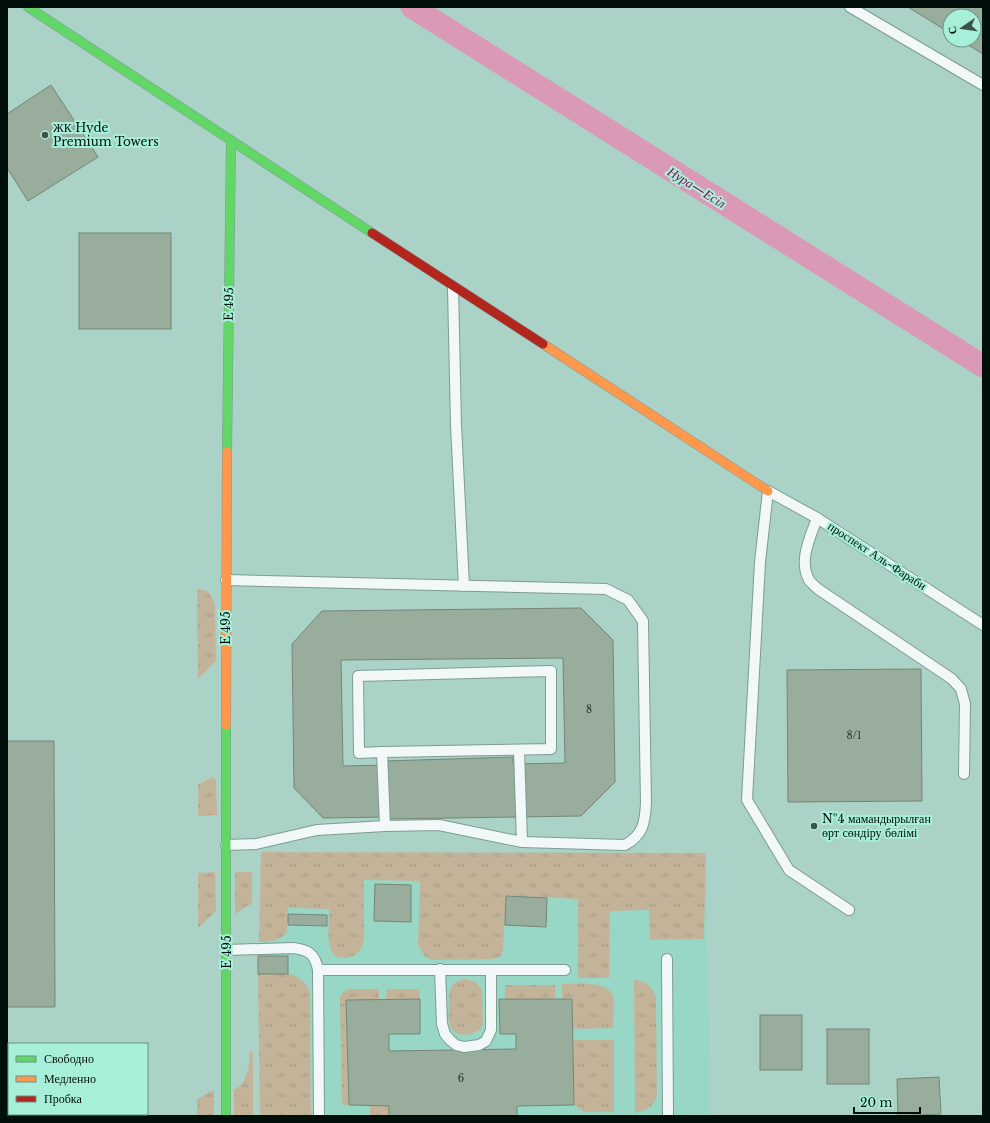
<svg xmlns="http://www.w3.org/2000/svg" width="990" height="1123" font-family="'Libre Baskerville',serif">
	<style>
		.built { fill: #98d6c5 }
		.grass { fill: url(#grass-tufts) }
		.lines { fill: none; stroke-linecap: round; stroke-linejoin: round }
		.canal { stroke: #da9ab7; stroke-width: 23 }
		.building { fill: #99ad9d; stroke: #748677; fill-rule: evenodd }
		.lane-casing { stroke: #7d9c94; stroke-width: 12 }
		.fast-casing { stroke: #7d9c94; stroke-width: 10 }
		.slow-casing { stroke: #7d9c94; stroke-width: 10 }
		.jam-casing { stroke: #7d9c94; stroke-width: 10 }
		.lane { stroke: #f2f8f7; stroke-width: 10 }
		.fast { stroke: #63d668; stroke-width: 9 }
		.slow { stroke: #ff974d; stroke-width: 9 }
		.jam { stroke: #b3261e; stroke-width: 9 }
		.poi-dot { fill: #3c534c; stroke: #a8efda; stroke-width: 1.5 }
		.labels { text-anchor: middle; stroke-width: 4; stroke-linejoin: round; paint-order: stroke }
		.number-label { font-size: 10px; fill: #26362f }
		.poi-label { font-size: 12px; fill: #000f0a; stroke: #a8efda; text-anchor: start }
		.street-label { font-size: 12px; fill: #000f0a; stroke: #a8efda }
		.water-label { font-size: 13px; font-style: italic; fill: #8c0253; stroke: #a8efda }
	</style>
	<defs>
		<pattern id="grass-tufts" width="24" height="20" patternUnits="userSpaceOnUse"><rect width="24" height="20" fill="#c3b499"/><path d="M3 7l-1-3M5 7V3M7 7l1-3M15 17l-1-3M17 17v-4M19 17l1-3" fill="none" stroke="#a69a82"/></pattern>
	</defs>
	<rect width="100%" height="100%" fill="#abd2c7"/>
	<polygon class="built" points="261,852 706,853 710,1116 262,1116"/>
	<g class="grass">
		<polygon points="197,589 207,591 212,597 215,606 216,661 198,679"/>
		<polygon points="212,777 216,780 217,815 198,816 198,785"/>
		<path d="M 261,852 L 706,853 L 704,939 L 650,940 L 649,910 L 610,911 L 609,978 L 578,978 L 578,899 L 506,896 L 503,950 L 501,956 L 493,959 L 432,960 L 425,957 L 418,945 L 420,881 L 364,880 C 364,894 364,909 364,923 C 364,929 365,936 363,942 C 362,949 358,955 350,957 C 321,965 330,926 329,909 L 288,908 L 287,932 C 277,942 273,941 259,942 Z"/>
		<polygon points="215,872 216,911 198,928 198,873"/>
		<polygon points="235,872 252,872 252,903 235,914"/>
		<path d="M 258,974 C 280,974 299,968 310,992 L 311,1116 L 260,1116 Z"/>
		<path d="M 466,979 L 475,982 L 482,989 L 483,1023 L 481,1029 C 471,1036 453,1039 449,1023 C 448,1017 449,1010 449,1004 C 449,998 448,991 452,986 C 455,981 461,980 466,979 Z"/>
		<path d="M 634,979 C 647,983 651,984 656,998 L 657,1095 C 654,1107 647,1110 635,1113 Z"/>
		<path d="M 562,984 C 576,984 609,980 613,997 C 615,1005 613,1020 613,1028 L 573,1029 L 572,999 L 562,999 Z"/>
		<rect x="505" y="985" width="50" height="14"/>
		<polygon points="349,989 379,989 379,999 346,1000 349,1105 345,1105 342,1102 340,997 343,992"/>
		<polygon points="387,989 419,989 420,999 386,999"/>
		<polygon points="573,1040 614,1040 614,1112 584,1112 574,1105"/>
		<path d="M 250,1052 L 253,1052 L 253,1116 L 234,1116 L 234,1090 C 248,1083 249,1066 250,1052 Z"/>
		<polygon points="214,1090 214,1116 197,1116 197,1099"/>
		<polygon points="370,1105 389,1106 389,1116 370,1116"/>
	</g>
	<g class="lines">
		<polyline class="canal" points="412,7 983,366"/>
	</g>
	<g class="building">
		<polygon points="908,7 983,7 983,54 960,40 974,40 974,16 950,16 950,33"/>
		<polygon points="51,85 98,157 28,201 7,168 7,114"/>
		<rect x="79" y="233" width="92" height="96"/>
		<path d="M 581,608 L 613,640 L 615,782 L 581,816 L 387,819 L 387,817 L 323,818 L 294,788 L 292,644 L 322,611 ZM 563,658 L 565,763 L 513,764 L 513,757 L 385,761 L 386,765 L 343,766 L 341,660 Z"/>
		<polygon points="921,669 922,801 788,802 787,670"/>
		<polygon points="7,741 54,741 55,1007 7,1007"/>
		<polygon points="375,884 411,885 411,922 374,921"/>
		<polygon points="506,896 547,898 546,927 505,925"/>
		<polygon points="288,914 327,915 327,926 288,925"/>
		<rect x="258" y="956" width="30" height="18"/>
		<polygon points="420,999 420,1034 389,1034 389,1051 516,1049 516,1034 500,1034 499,999 572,999 574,1105 517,1106 517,1116 389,1116 389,1106 349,1105 346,1000"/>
		<rect x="760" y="1015" width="42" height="55"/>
		<rect x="827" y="1029" width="42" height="55"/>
		<polygon points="939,1077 941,1114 898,1116 897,1079"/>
	</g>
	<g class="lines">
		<defs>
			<g id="lane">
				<polyline points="850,7 983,85"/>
				<polyline points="453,287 456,425 464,586"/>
				<path d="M 817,518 C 811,536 798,560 809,580 C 811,583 815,586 818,589 L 952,679 L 961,689 L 965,704 L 964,774"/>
				<path d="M 226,580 L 606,589 L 628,600 L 643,621 L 646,803 C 645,823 643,835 625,845 L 522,842"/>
				<polyline points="385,826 439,825 522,842 519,750"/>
				<polyline points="226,845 256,844 317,830 385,826 382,752 359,753 358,676 551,671 551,749 382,752"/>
				<polyline points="849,910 789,870 747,800 760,562 768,491 817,518 983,625"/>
				<path d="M 227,950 L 293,948 C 308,950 315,953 318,970 L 319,1116"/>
				<polyline points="667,959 668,1116"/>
				<polyline points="440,969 442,1024 445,1034 450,1040 456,1045 464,1047 479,1045 486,1041 491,1030 491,970"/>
				<polyline points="318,970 565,970"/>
			</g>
			<g id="fast">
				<polyline points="28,7 372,233"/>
				<polyline points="227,452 231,141"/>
				<polyline points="226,725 226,1116"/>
			</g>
			<g id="slow">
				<polyline points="543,344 768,491"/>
				<polyline points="226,725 227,452"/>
			</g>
			<polyline id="jam" points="372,233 543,344"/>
		</defs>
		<use href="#lane" class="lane-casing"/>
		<use href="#fast" class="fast-casing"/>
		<use href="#slow" class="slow-casing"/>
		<use href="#jam" class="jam-casing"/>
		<use href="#lane" class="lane"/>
		<use href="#fast" class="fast"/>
		<use href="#slow" class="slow"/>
		<use href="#jam" class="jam"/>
	</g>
	<g class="poi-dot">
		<circle cx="45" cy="135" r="4"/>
		<circle cx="814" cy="826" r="4"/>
	</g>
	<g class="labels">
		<g class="number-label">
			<text x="589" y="713">8</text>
			<text x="854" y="739">8/1</text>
			<text x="461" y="1082">6</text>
		</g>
		<g class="poi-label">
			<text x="53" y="132">ЖК Hyde<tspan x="53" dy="14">Premium Towers</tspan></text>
			<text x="822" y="823">№4 мамандырылған<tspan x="822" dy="14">өрт сөндіру бөлімі</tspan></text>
		</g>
		<g class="street-label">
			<text transform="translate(229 304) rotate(-89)" y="4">E 495</text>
			<text transform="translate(877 556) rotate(33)" y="4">проспект Аль-Фараби</text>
			<text transform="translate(226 628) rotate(-90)" y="4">E 495</text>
			<text transform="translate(227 952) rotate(-90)" y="4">E 495</text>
		</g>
		<g class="water-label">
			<text transform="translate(697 187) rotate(32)" y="5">Нура—Есіл</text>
		</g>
	</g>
	<rect width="990" height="1123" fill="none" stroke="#000f0a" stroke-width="16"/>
	<rect x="8" y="1043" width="140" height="72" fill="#a8efda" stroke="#659587"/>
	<rect x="16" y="1056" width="20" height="6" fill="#63d668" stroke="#659587"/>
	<text x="44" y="1063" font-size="12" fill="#000f0a">Свободно</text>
	<rect x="16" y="1076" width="20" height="6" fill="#ff974d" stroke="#659587"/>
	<text x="44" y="1083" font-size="12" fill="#000f0a">Медленно</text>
	<rect x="16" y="1096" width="20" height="6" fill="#b3261e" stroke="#659587"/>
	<text x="44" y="1103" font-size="12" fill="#000f0a">Пробка</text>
	<g transform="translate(962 28) rotate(257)"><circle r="19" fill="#a8efda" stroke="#659587"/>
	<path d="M0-3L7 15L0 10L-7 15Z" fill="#3c534c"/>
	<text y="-6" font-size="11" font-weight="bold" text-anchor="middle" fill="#000f0a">С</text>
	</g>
	<path d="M854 1107v6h66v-6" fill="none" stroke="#000f0a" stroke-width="2"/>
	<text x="860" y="1107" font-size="12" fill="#000f0a" stroke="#a8efda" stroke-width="3" paint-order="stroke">20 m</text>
</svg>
